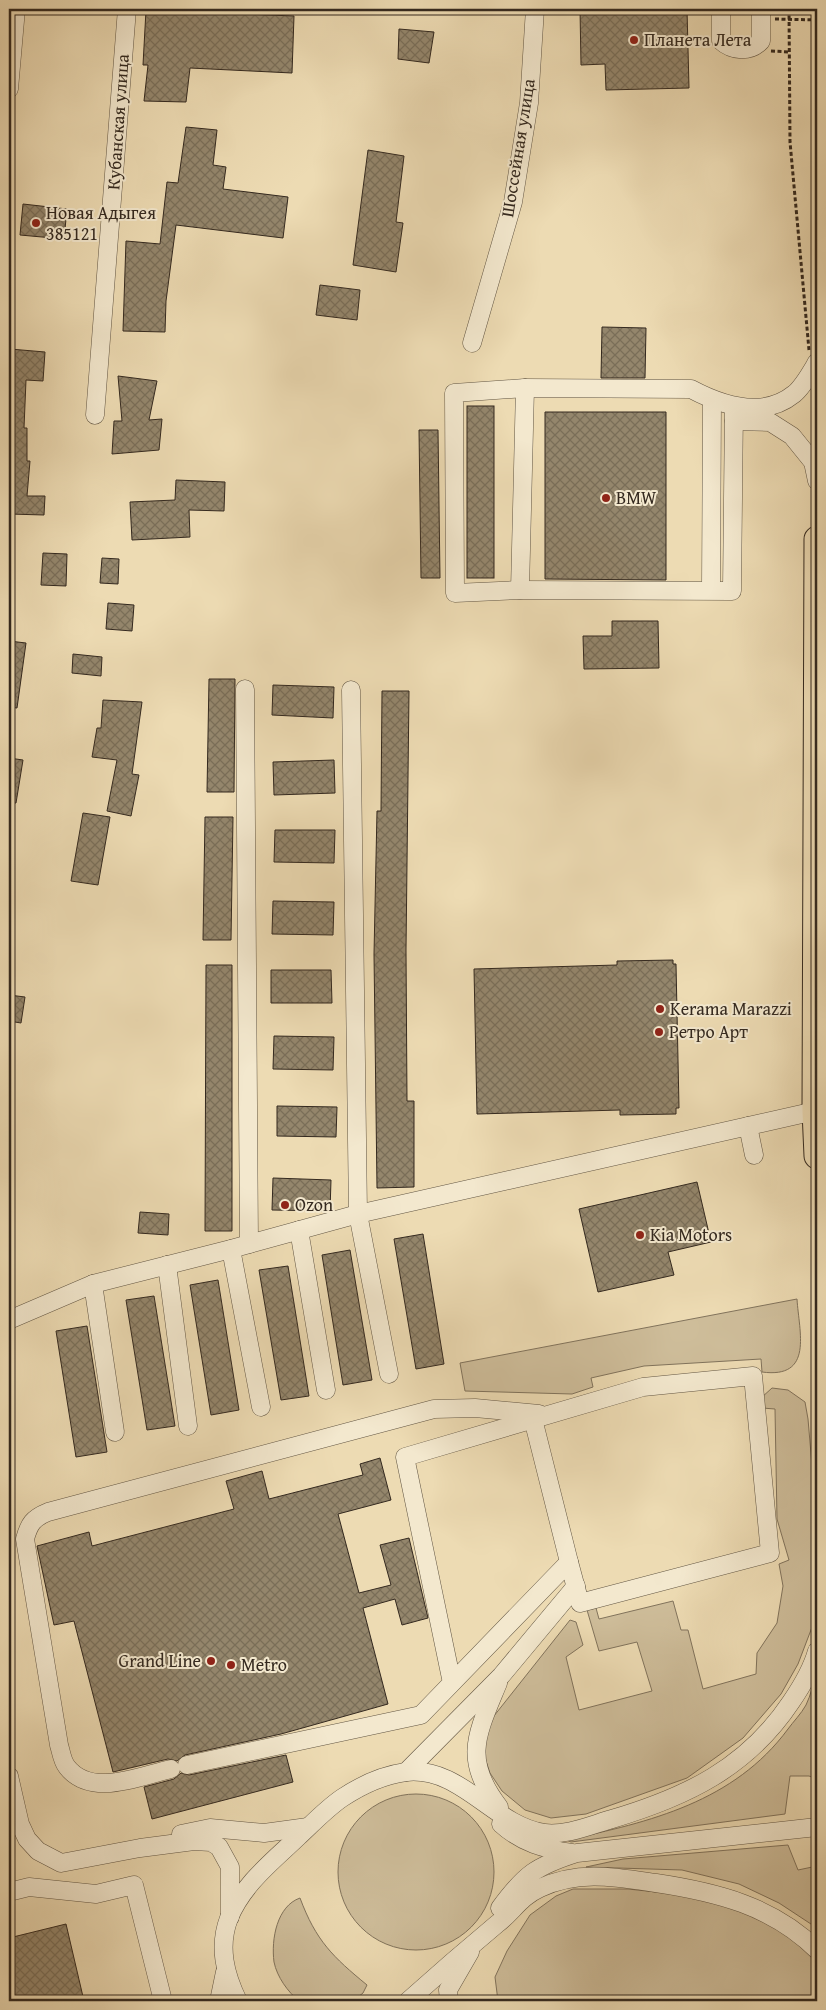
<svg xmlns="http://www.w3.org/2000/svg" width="826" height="2010" font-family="'Gentium Book Plus',serif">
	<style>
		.green { fill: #cebd9a; stroke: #81735c }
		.building { fill: url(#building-cross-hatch); stroke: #34291f }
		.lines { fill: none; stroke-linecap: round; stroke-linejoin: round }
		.minor-casing { stroke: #625644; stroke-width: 19 }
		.highway-casing { stroke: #34291f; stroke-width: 27 }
		.path { stroke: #34291f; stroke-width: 3; stroke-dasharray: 4 2.5; stroke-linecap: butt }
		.minor { stroke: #f3e8ce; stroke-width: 18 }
		.highway { stroke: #eddbb3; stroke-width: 25 }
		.poi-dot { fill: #8f2418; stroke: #f3e8ce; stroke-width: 2 }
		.labels { text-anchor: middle; stroke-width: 4; stroke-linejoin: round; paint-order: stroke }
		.poi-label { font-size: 18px; fill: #34291f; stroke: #f3e8ce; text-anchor: start }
		.street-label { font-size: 18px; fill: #34291f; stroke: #f3e8ce }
	</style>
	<defs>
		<pattern id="building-cross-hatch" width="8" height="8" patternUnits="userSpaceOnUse" patternTransform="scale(1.25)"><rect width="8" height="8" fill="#94866c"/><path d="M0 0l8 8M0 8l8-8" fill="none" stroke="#7a6e58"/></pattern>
	</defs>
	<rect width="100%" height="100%" fill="#eddbb3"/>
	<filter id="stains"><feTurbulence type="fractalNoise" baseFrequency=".004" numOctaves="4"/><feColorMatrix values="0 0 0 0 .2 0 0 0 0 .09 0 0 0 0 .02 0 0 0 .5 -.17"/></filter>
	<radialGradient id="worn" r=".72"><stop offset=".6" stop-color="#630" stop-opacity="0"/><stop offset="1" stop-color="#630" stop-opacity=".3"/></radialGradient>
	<g class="green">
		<path d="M 797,1299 C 799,1332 814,1379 762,1372 L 761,1359 L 644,1366 L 591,1378 L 593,1387 L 572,1394 L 465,1391 L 460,1363 Z"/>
		<polygon points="772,1388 788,1390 805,1402 808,1419 817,1524 817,1583 814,1622 798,1664 781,1694 743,1738 687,1778 586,1814 551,1818 525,1810 502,1791 490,1773 483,1752 486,1726 570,1620 576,1622 583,1645 566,1657 579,1710 652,1691 637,1642 599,1651 587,1610 596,1608 599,1619 673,1601 681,1630 688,1630 703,1689 756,1674 757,1653 777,1623 783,1586 779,1564 789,1560 777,1519 775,1409 762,1408 761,1398"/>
		<path d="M 817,1673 L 817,1779 L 809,1776 L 790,1776 L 785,1814 L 571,1842 L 566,1840 C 650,1822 734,1802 788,1729 C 793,1722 801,1714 806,1705 C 811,1695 813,1683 817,1673 Z"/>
		<circle cx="416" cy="1872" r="78"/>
		<polygon points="788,1845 798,1870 817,1866 817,1928 779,1903 739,1884 682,1870 586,1867 623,1859"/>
		<polygon points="573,1889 628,1889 702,1897 750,1913 799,1943 817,1964 817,2001 498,2001 495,1977 507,1951 530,1915 556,1896"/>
		<path d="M 300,1898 C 316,1941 333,1957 367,1985 L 363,1993 L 353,2001 L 299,2001 C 288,1992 277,1977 274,1962 C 271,1939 277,1906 300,1898 Z"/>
	</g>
	<g class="building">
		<polygon points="580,9 687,9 689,88 606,90 605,64 581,65"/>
		<polygon points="146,10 294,16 292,73 190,68 186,102 144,101 148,65 143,65"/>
		<polygon points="399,29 434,32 429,63 398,59"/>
		<polygon points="186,127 217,130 213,165 226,167 223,189 288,197 283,238 176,225 166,301 165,332 123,331 126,241 160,244 167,182 178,183"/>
		<polygon points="368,150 404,156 396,222 403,223 396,272 353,265"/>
		<polygon points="23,204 67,209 64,239 20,235"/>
		<polygon points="320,285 360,290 357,320 316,315"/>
		<polygon points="602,327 646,328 645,378 601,378"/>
		<polygon points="10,349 45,352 43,381 26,380 24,428 27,428 27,461 30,461 27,496 45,496 44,515 9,514"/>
		<polygon points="118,376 157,381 149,420 162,419 159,450 112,454 114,421 122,421"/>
		<rect x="467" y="406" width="27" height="172"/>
		<polygon points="545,412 666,412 666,580 545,579"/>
		<polygon points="419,430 438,430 440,578 421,578"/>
		<polygon points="176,480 225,482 224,511 189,510 190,537 132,540 130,502 175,500"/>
		<polygon points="43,553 67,554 66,586 41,585"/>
		<polygon points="102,558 119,559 118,584 100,583"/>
		<polygon points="108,603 134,605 132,631 106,629"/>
		<polygon points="612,621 658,621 659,668 584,669 583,636 612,636"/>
		<polygon points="9,641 26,643 17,708 9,707"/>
		<polygon points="73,654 102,657 101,676 72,673"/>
		<polygon points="209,679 235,679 234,792 207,792"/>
		<polygon points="273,685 334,687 333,718 272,715"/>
		<polygon points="382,691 409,691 406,950 407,1101 414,1101 414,1187 377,1188 374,954 377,811 381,811"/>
		<polygon points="103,700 142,702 132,774 139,775 131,816 107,811 117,760 92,757 97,728 101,728"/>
		<polygon points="9,758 23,760 16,803 9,803"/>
		<polygon points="334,760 335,793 274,795 273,762"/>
		<polygon points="83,813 110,817 98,885 71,881"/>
		<polygon points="205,817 233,817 231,940 203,940"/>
		<polygon points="275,830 335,830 334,863 274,862"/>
		<polygon points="273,901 334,902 333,935 272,934"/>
		<polygon points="673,960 673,964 676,964 679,1108 676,1108 676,1114 620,1115 620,1110 477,1114 474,969 617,965 617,961"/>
		<polygon points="206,965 232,965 232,1231 205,1231"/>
		<polygon points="271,970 331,970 332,1003 271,1003"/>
		<polygon points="9,995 25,997 21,1023 9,1021"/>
		<polygon points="274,1036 334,1037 333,1070 273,1069"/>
		<polygon points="277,1106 337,1107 336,1137 277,1136"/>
		<polygon points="273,1178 331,1180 330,1211 272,1210"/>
		<polygon points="697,1182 711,1242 668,1252 674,1275 598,1292 579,1209"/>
		<polygon points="140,1212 169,1214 168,1235 138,1233"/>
		<polygon points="423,1234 444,1364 416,1369 394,1239"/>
		<polygon points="350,1250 372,1380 343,1385 322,1255"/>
		<polygon points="288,1266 309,1396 281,1400 259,1270"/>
		<polygon points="218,1280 239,1410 211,1415 190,1285"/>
		<polygon points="154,1296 175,1426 147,1430 126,1300"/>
		<polygon points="87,1326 107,1452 76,1457 56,1331"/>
		<polygon points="380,1458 391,1500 338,1514 359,1593 391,1585 380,1545 409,1538 428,1618 402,1625 395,1599 363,1608 388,1704 281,1734 185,1755 177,1761 168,1759 113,1772 74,1621 54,1625 37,1546 89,1532 92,1546 234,1509 226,1481 262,1471 269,1499 363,1475 360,1464"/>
		<polygon points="286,1755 293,1782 152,1819 144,1787 174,1779 181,1773 189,1775"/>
		<polygon points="66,1924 84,2001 9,2001 9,1938"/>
	</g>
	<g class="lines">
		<defs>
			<g id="minor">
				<path d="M 721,9 L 721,41 C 732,51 750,53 761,41 L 761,9"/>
				<polyline points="9,89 16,9"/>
				<polyline points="472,343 513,202 529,103 535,9"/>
				<path d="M 734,407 L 732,591 L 520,590 L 455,593 L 454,393 L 525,388 L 691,389 C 723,406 763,419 794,394 C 803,387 811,372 817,362"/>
				<polyline points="95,415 127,9"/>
				<polyline points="734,421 770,422 792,436 813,462 817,481"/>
				<polyline points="520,590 525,388"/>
				<polyline points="711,590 712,400"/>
				<polyline points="245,689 249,1244"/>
				<polyline points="351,690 358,1214 389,1374"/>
				<polyline points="748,1126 754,1155"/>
				<polyline points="299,1230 326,1390"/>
				<polyline points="231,1249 261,1407"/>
				<polyline points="167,1265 188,1426"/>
				<polyline points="93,1284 115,1432"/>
				<polyline points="9,1320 93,1284 231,1249 358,1214 815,1111"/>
				<polyline points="533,1419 569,1562"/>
				<path d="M 498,1683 C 477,1734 462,1759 499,1807"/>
				<polyline points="187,1765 421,1715 569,1562 580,1603 770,1553 753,1376 643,1387 405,1457 452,1683"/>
				<path d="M 171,1769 C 140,1776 91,1798 67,1767 C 62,1761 61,1751 59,1745 L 25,1539 C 29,1524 33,1518 48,1512 L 434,1409 L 475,1408 L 539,1414"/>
				<polyline points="406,1772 501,1676 576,1586"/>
				<polyline points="9,1776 20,1824 27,1839 38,1851 61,1863 140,1848 194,1841 211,1842 219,1847 230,1867 230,1917"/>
				<path d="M 501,1824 C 522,1843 544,1849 572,1853"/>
				<polyline points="181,1834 210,1828 264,1833 308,1827"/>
				<polyline points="9,1892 29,1887 96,1894 134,1885 163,2001"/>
				<path d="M 500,1908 C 525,1874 536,1866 577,1853 L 817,1827"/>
				<polyline points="219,2001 225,1972"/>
				<path d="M 238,2001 C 225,1974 218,1947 229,1918 C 243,1884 273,1861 298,1837 C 312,1824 326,1809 342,1798 C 360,1786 384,1775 406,1772 C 461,1766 493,1825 544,1833 C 566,1836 591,1825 612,1819 C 686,1797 747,1768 791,1702 C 802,1686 812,1669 817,1651"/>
				<path d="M 408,2001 C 437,1975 467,1949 497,1924 C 513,1912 520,1897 540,1888 C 579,1870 615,1877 656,1883 C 716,1892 773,1906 817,1950"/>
				<polyline points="449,2001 448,1990 470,1952"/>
			</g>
			<polyline id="highway" points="817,539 815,1111 817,1156"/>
		</defs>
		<use href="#minor" class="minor-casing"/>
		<use href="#highway" class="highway-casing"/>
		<g class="path">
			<polyline points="789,9 790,142 809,350"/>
			<polyline points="775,19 817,20"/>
			<polyline points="771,51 790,52"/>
		</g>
		<use href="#minor" class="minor"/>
		<use href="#highway" class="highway"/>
	</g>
	<g class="poi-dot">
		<circle cx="634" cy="40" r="5"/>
		<circle cx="36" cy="223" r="5"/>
		<circle cx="606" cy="498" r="5"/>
		<circle cx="660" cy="1009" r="5"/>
		<circle cx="659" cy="1032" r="5"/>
		<circle cx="285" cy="1205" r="5"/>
		<circle cx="640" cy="1235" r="5"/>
		<circle cx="211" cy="1661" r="5"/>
		<circle cx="231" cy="1665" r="5"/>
	</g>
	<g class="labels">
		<g class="poi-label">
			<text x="644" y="46">Планета Лета</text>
			<text x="46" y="219">Новая Адыгея<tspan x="46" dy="21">385121</tspan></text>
			<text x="616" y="504">BMW</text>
			<text x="670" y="1015">Kerama Marazzi</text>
			<text x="669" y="1038">Ретро Арт</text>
			<text x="295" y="1211">Ozon</text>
			<text x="650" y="1241">Kia Motors</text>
			<text x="201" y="1667" text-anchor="end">Grand Line</text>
			<text x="241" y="1671">Metro</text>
		</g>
		<g class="street-label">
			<text transform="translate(118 122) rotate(-86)" y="6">Кубанская улица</text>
			<text transform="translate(518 148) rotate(-81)" y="6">Шоссейная улица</text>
		</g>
	</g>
	<rect width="826" height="2010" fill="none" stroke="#eddbb3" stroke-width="30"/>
	<rect x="10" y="10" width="806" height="1990" fill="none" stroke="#34291f" stroke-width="2.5"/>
	<rect x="15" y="15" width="796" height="1980" fill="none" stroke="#34291f"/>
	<rect width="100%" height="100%" filter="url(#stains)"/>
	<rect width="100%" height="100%" fill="url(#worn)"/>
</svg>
